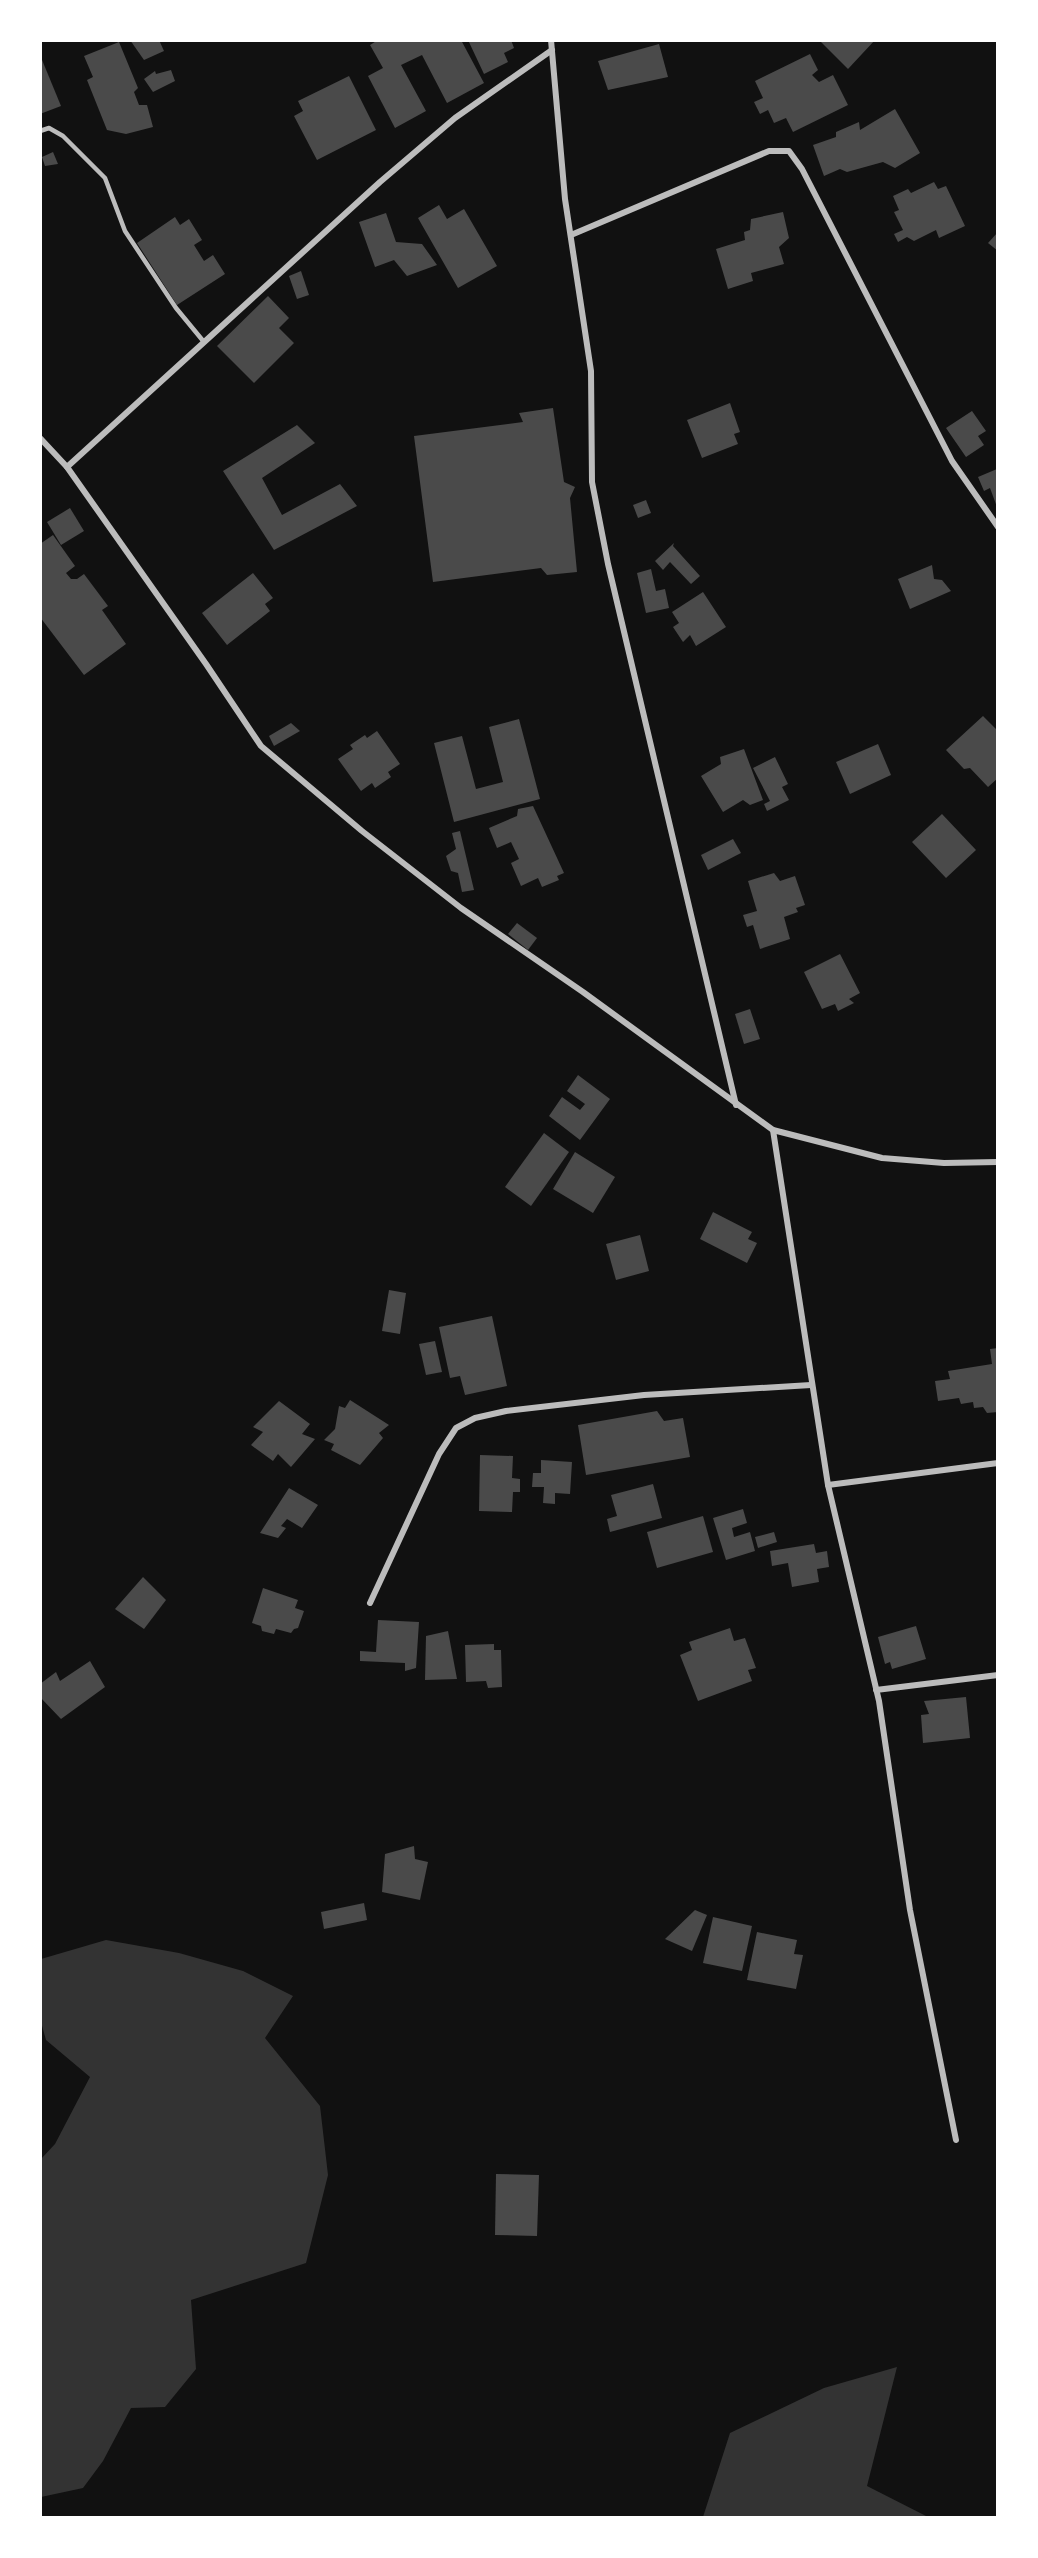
<svg xmlns="http://www.w3.org/2000/svg" width="1038" height="2558" font-family="Lato,sans-serif">
	<style>
		.water { fill: #333 }
		.building { fill: #4a4a4a }
		.lines { fill: none; stroke-linecap: round; stroke-linejoin: round }
		.service { stroke: #bcbcbc; stroke-width: 4.5 }
		.minor { stroke: #bcbcbc; stroke-width: 6 }
	</style>
	<rect width="100%" height="100%" fill="#111"/>
	<g class="water">
		<polygon points="106,1940 179,1953 243,1971 293,1996 265,2038 320,2106 328,2175 306,2263 191,2300 196,2369 165,2407 131,2408 103,2461 83,2488 41,2497 41,2159 55,2144 90,2077 46,2040 41,2022 41,1959"/>
		<polygon points="897,2367 867,2486 928,2517 703,2517 730,2433 824,2388"/>
	</g>
	<g class="building">
		<polygon points="130,40 159,40 164,51 144,60"/>
		<polygon points="378,40 461,40 484,83 447,103 422,55 401,65 426,111 395,128 368,76 383,68 370,45"/>
		<polygon points="468,40 511,40 514,48 504,53 508,62 484,74"/>
		<polygon points="819,40 875,40 848,69"/>
		<polygon points="119,42 138,88 134,92 139,105 147,105 153,127 126,134 107,130 87,80 93,77 84,56"/>
		<polygon points="659,44 668,77 608,90 598,61"/>
		<polygon points="810,54 818,70 812,75 819,82 833,75 848,105 793,132 786,118 774,123 768,110 760,114 754,102 763,98 755,81"/>
		<polygon points="40,55 61,106 40,114"/>
		<polygon points="171,70 175,81 153,92 144,79 155,71 156,74"/>
		<polygon points="349,76 376,130 317,160 294,116 303,111 298,101"/>
		<polygon points="895,109 920,153 895,168 883,162 847,172 840,169 824,176 813,145 836,137 836,132 859,122 860,130"/>
		<polygon points="53,152 58,164 45,166 42,157"/>
		<polygon points="934,182 938,189 946,186 965,226 939,238 936,230 914,241 907,237 898,242 894,234 903,230 894,212 899,210 893,196 908,189 911,193"/>
		<polygon points="439,205 447,219 464,209 497,266 458,288 418,218"/>
		<polygon points="783,212 789,238 779,247 784,264 751,273 753,281 728,289 716,249 745,240 744,232 750,230 751,219"/>
		<polygon points="386,213 396,242 422,244 437,265 407,276 394,260 375,267 359,222"/>
		<polygon points="175,217 180,225 189,219 202,240 194,245 204,261 213,255 225,274 177,305 137,243"/>
		<polygon points="998,232 998,251 988,243"/>
		<polygon points="301,271 309,295 297,299 289,276"/>
		<polygon points="268,296 289,318 279,328 294,343 254,383 217,346"/>
		<polygon points="730,403 740,432 734,434 738,444 702,458 687,420"/>
		<polygon points="553,408 564,482 575,487 570,498 577,572 547,575 541,568 433,582 414,436 523,422 519,413"/>
		<polygon points="972,411 986,431 978,436 984,445 966,457 946,428"/>
		<polygon points="297,425 315,443 262,478 282,515 340,484 357,506 274,550 223,471"/>
		<polygon points="997,469 997,507 990,488 984,491 978,477"/>
		<polygon points="646,500 651,513 638,518 633,505"/>
		<polygon points="70,508 84,531 61,545 47,522"/>
		<polygon points="53,535 75,566 66,573 71,579 77,579 84,574 108,606 102,610 126,644 84,675 40,617 40,544"/>
		<polygon points="674,543 673,546 700,576 691,584 670,562 663,570 655,561"/>
		<polygon points="932,565 934,579 942,580 951,591 910,609 898,579"/>
		<polygon points="651,569 656,591 665,589 669,608 646,613 637,573"/>
		<polygon points="253,573 273,598 265,604 270,611 227,645 202,613"/>
		<polygon points="703,592 726,627 696,646 690,635 683,642 673,627 679,623 672,612"/>
		<polygon points="983,716 998,731 998,778 988,787 970,768 964,769 946,750"/>
		<polygon points="519,719 540,799 454,822 434,743 462,736 476,789 503,782 489,727"/>
		<polygon points="291,723 300,731 274,746 269,736"/>
		<polygon points="377,731 400,764 388,772 391,777 375,788 372,783 361,791 338,759 353,749 350,745 365,735 367,738"/>
		<polygon points="878,744 891,775 850,794 836,762"/>
		<polygon points="744,749 763,800 750,805 743,800 723,812 701,776 721,764 720,757"/>
		<polygon points="775,757 788,784 782,787 789,800 767,811 764,804 770,801 753,768"/>
		<polygon points="533,806 564,873 557,876 559,880 542,887 538,878 521,886 511,863 519,859 511,842 497,848 489,828 517,816 518,809"/>
		<polygon points="942,814 976,850 946,878 912,842"/>
		<polygon points="460,831 474,890 462,892 458,873 451,871 446,856 456,849 452,833"/>
		<polygon points="733,839 741,853 708,870 701,855"/>
		<polygon points="774,873 780,881 795,876 805,905 796,908 798,912 784,917 790,939 760,949 753,925 747,927 743,915 757,911 748,881"/>
		<polygon points="517,923 537,938 528,950 508,934"/>
		<polygon points="840,954 860,993 849,999 854,1003 838,1011 835,1004 822,1009 804,972"/>
		<polygon points="750,1009 760,1039 744,1044 735,1014"/>
		<polygon points="578,1075 610,1099 580,1140 549,1116 562,1097 580,1110 585,1104 567,1091"/>
		<polygon points="544,1133 569,1152 531,1206 505,1187"/>
		<polygon points="575,1152 615,1177 593,1213 553,1189"/>
		<polygon points="713,1212 752,1232 748,1239 757,1243 747,1263 700,1239"/>
		<polygon points="640,1235 649,1271 616,1280 606,1244"/>
		<polygon points="389,1290 406,1293 400,1334 382,1331"/>
		<polygon points="492,1316 507,1386 465,1395 460,1376 450,1378 439,1327"/>
		<polygon points="435,1341 442,1372 426,1375 419,1344"/>
		<polygon points="998,1348 998,1412 987,1413 983,1407 974,1408 973,1402 961,1404 959,1398 938,1401 935,1381 950,1379 948,1371 992,1364 990,1349"/>
		<polygon points="350,1400 389,1425 379,1433 383,1438 360,1465 331,1450 334,1444 324,1440 335,1429 339,1406 345,1408"/>
		<polygon points="279,1401 310,1424 302,1434 315,1439 291,1467 278,1454 273,1461 251,1445 263,1432 253,1427"/>
		<polygon points="657,1411 664,1421 683,1418 690,1457 586,1475 578,1425"/>
		<polygon points="480,1455 513,1456 512,1478 520,1479 520,1492 513,1492 512,1512 479,1511"/>
		<polygon points="541,1460 572,1462 570,1494 555,1493 555,1504 543,1503 544,1487 532,1487 533,1473 541,1473"/>
		<polygon points="653,1484 662,1518 610,1532 607,1519 617,1516 611,1495"/>
		<polygon points="289,1488 318,1505 302,1528 287,1519 281,1526 286,1528 278,1538 260,1533"/>
		<polygon points="743,1509 747,1523 732,1528 734,1537 750,1532 755,1551 726,1560 713,1518"/>
		<polygon points="703,1516 713,1552 657,1568 647,1532"/>
		<polygon points="774,1532 777,1542 758,1548 755,1537"/>
		<polygon points="814,1544 816,1553 827,1551 829,1567 817,1569 819,1582 792,1587 788,1563 772,1566 770,1551"/>
		<polygon points="143,1577 166,1600 144,1629 115,1609"/>
		<polygon points="263,1588 298,1600 295,1608 304,1611 298,1628 294,1629 291,1633 276,1629 274,1634 262,1631 261,1626 252,1623"/>
		<polygon points="378,1620 419,1622 416,1668 405,1671 405,1663 360,1661 360,1651 376,1652"/>
		<polygon points="916,1626 926,1659 892,1669 890,1662 885,1664 878,1637"/>
		<polygon points="730,1628 734,1641 745,1638 756,1668 748,1670 752,1681 698,1701 680,1655 692,1650 689,1642"/>
		<polygon points="448,1631 457,1679 425,1680 426,1636"/>
		<polygon points="494,1644 494,1650 501,1650 502,1687 488,1688 486,1681 466,1682 465,1645"/>
		<polygon points="90,1661 105,1687 61,1719 40,1697 40,1684 56,1672 60,1681"/>
		<polygon points="966,1697 970,1738 923,1743 921,1715 929,1714 924,1701"/>
		<polygon points="414,1846 415,1859 428,1862 420,1900 382,1892 385,1854"/>
		<polygon points="364,1903 367,1920 324,1929 321,1912"/>
		<polygon points="695,1910 707,1915 692,1951 665,1939"/>
		<polygon points="713,1917 752,1926 742,1971 703,1963"/>
		<polygon points="757,1932 797,1940 794,1954 803,1955 796,1989 747,1980"/>
		<polygon points="496,2174 539,2175 537,2236 495,2235"/>
	</g>
	<g class="lines">
		<polyline class="service" points="40,131 49,128 63,136 105,178 125,231 176,308 204,342"/>
		<g class="minor">
			<polyline points="551,40 565,199 591,371 592,482 608,564 736,1105"/>
			<polyline points="571,235 769,151 789,151 802,169 952,461 998,527"/>
			<polyline points="40,438 67,467 206,664 261,746 362,831 461,908 583,992 773,1130 882,1158 944,1163 998,1162"/>
			<polyline points="67,467 380,182 455,118 552,50"/>
			<polyline points="773,1130 828,1485 879,1701 910,1910 956,2140"/>
			<polyline points="828,1485 998,1463"/>
			<polyline points="370,1603 439,1454 456,1428 475,1418 506,1411 644,1395 811,1385"/>
			<polyline points="876,1690 998,1675"/>
		</g>
	</g>
	<rect width="1038" height="2558" fill="none" stroke="#ffffff" stroke-width="84"/>
</svg>
